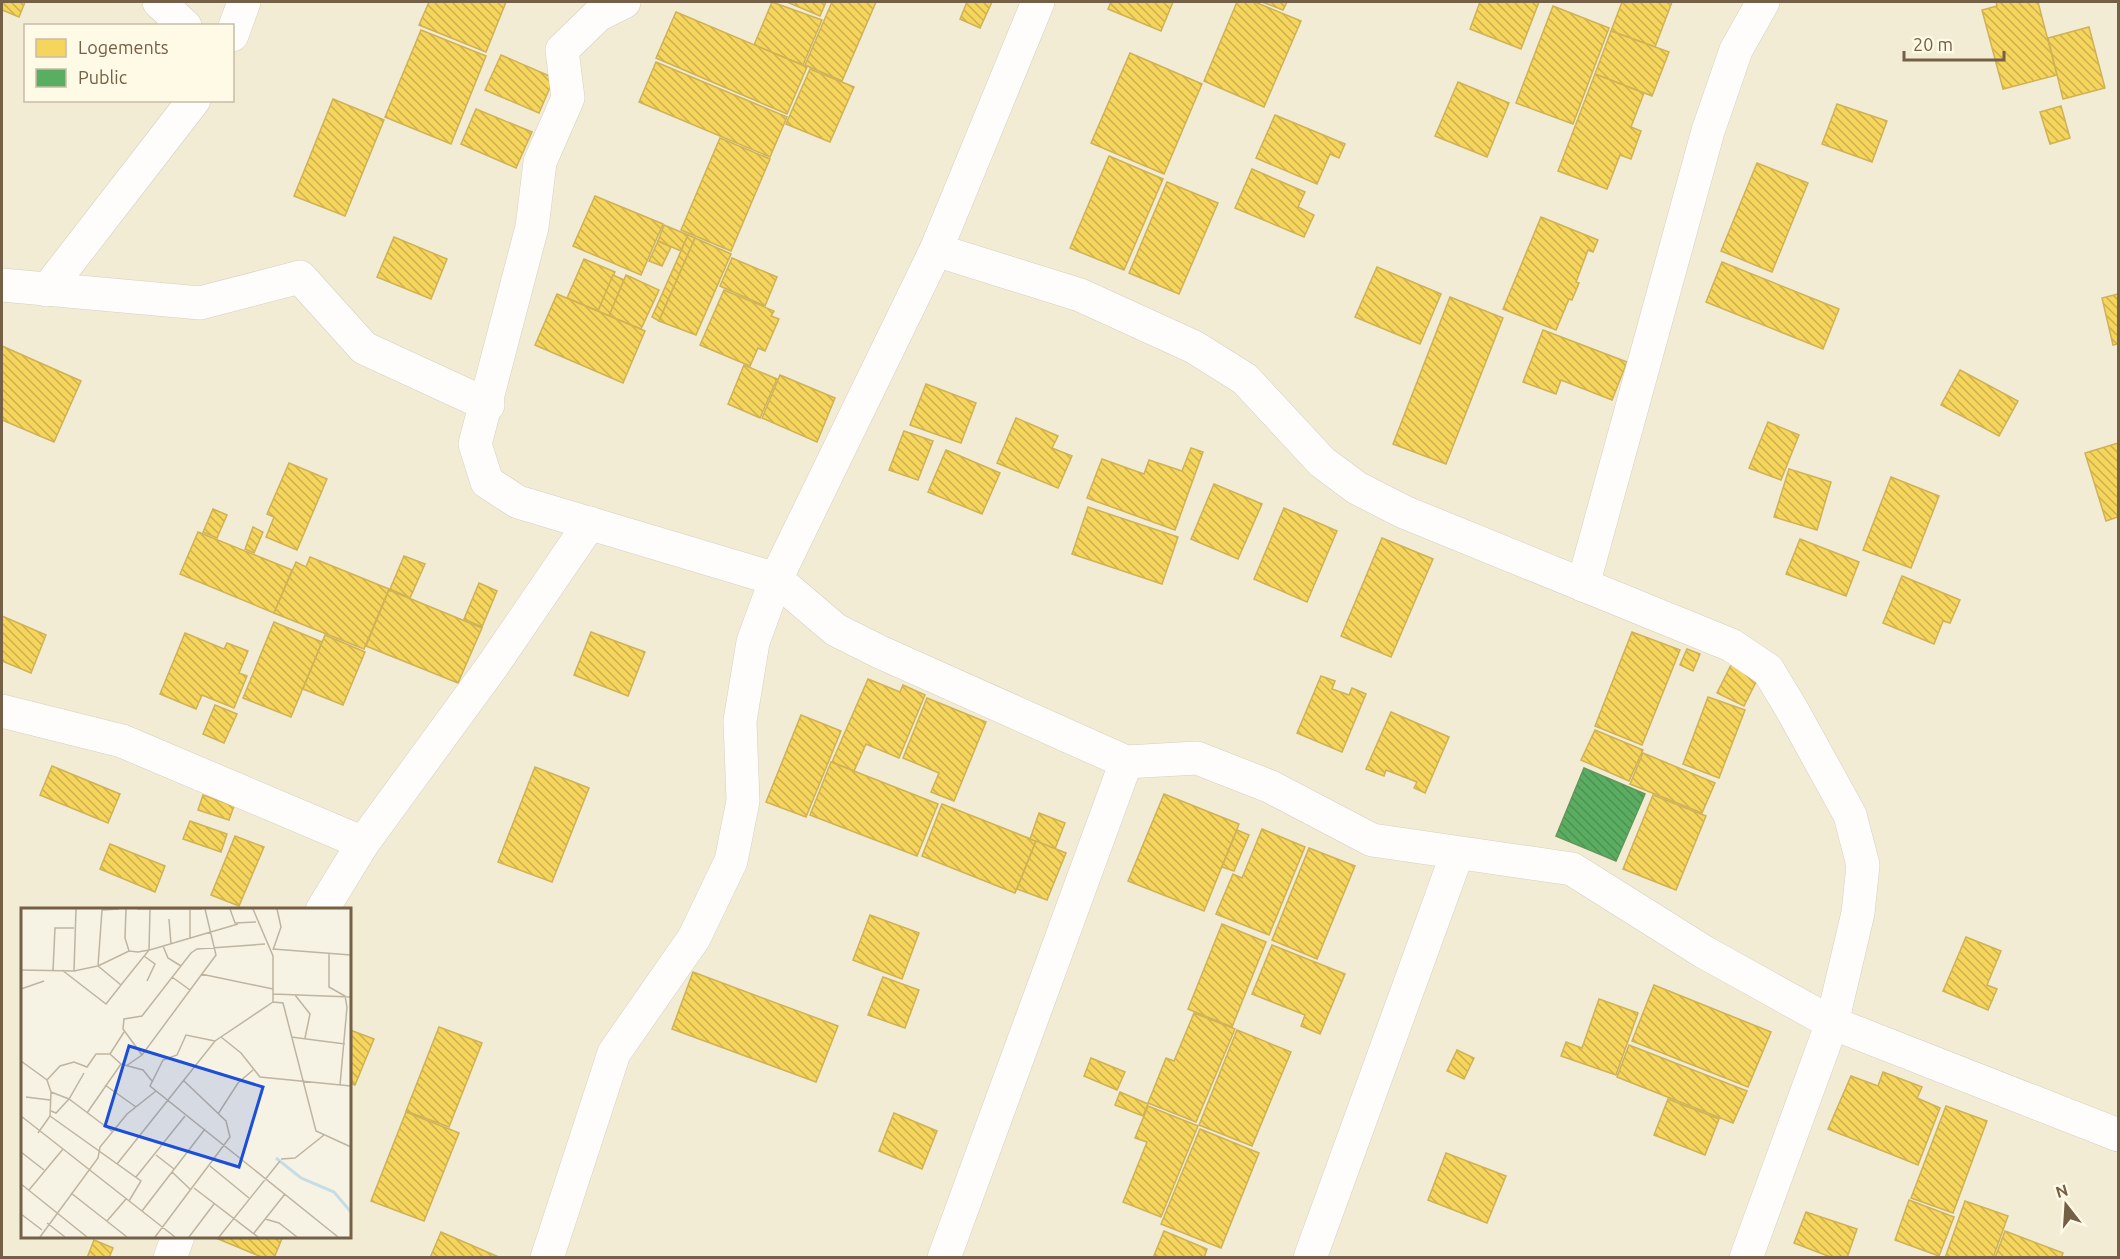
<svg xmlns="http://www.w3.org/2000/svg" width="2120" height="1259" font-family="Ubuntu,sans-serif">
	<style>
		.residential { fill: #f2ecd5; fill-rule: evenodd }
		.homes { fill: url(#homes-back-hatch); stroke: #cfb255; stroke-width: 1.5 }
		.public { fill: url(#public-back-hatch); stroke: #629759; stroke-width: 1.5 }
		.lines { fill: none; stroke-linecap: round; stroke-linejoin: round }
		.street-casing { stroke: #d5cfc0; stroke-width: 34 }
		.street { stroke: #fefdfb; stroke-width: 33 }
		.inset-river { fill: none; stroke: #c7dde6; stroke-width: 3 }
		.inset-road { fill: none; stroke: #beb4a0; stroke-width: 1.5 }
		.view { fill: #1d4ed8; fill-opacity: 0.15; stroke: #1d4ed8; stroke-width: 3 }
		.inset-edge { fill: none; stroke: #746046; stroke-width: 3 }
	</style>
	<defs>
		<pattern id="homes-back-hatch" width="6" height="6" patternUnits="userSpaceOnUse" patternTransform="scale(1.5)"><rect width="6" height="6" fill="#f6d55c"/><path d="M-1 5l2 2M0 0l6 6M5-1l2 2" fill="none" stroke="#ccb04e"/></pattern>
		<pattern id="public-back-hatch" width="6" height="6" patternUnits="userSpaceOnUse" patternTransform="scale(1.5)"><rect width="6" height="6" fill="#5aae61"/><path d="M-1 5l2 2M0 0l6 6M5-1l2 2" fill="none" stroke="#4f9152"/></pattern>
	</defs>
	<rect width="100%" height="100%" fill="#f6f3e5"/>
	<path class="residential" d="M 2,2 L 2118,2 L 2118,1257 L 2,1257 ZM 26,26 L 232,26 L 232,100 L 26,100 ZM 22,910 L 350,910 L 350,1236 L 22,1236 Z"/>
	<g class="homes">
		<polygon points="2,2 25,2 19,17 2,10"/>
		<polygon points="429,2 506,2 486,52 419,25"/>
		<polygon points="772,2 822,20 803,65 754,45"/>
		<polygon points="787,2 826,2 820,16"/>
		<polygon points="832,2 876,2 842,81 805,65"/>
		<polygon points="967,2 992,2 980,28 960,19"/>
		<polygon points="1111,2 1173,2 1161,31 1108,9"/>
		<polygon points="1237,2 1255,2 1301,21 1264,107 1204,81"/>
		<polygon points="1262,2 1287,2 1283,10"/>
		<polygon points="1480,2 1539,2 1521,49 1470,29"/>
		<polygon points="1622,2 1672,2 1655,47 1611,31"/>
		<polygon points="1996,2 2038,2 2057,75 2003,89 1982,10 1997,6"/>
		<polygon points="1553,6 1609,28 1573,124 1516,103"/>
		<polygon points="676,12 807,67 787,114 656,58"/>
		<polygon points="2089,27 2105,88 2063,99 2048,38"/>
		<polygon points="421,30 486,56 451,144 385,117"/>
		<polygon points="1611,31 1669,52 1652,96 1595,74"/>
		<polygon points="1130,53 1202,84 1164,174 1091,143"/>
		<polygon points="501,55 554,78 539,113 485,90"/>
		<polygon points="656,62 787,117 770,157 639,102"/>
		<polygon points="810,69 854,87 830,142 786,124"/>
		<polygon points="1595,74 1644,93 1631,127 1641,131 1631,159 1620,155 1607,189 1558,171"/>
		<polygon points="1458,82 1509,103 1487,157 1435,136"/>
		<polygon points="333,99 384,120 345,216 294,196"/>
		<polygon points="1837,104 1887,121 1872,162 1822,144"/>
		<polygon points="2061,106 2070,138 2050,144 2040,112"/>
		<polygon points="476,109 532,132 516,168 461,144"/>
		<polygon points="1275,115 1345,144 1339,158 1330,154 1317,184 1256,158"/>
		<polygon points="720,138 770,159 731,251 681,230"/>
		<polygon points="1109,156 1163,179 1124,270 1070,248"/>
		<polygon points="1757,163 1808,183 1772,272 1721,251"/>
		<polygon points="1252,169 1305,192 1298,207 1314,215 1304,237 1235,208"/>
		<polygon points="1167,182 1218,203 1179,294 1129,273"/>
		<polygon points="595,196 663,224 641,275 573,246"/>
		<polygon points="1541,217 1598,240 1593,252 1588,250 1576,282 1579,283 1572,300 1569,299 1556,330 1503,309"/>
		<polygon points="664,225 688,235 681,251 658,241"/>
		<polygon points="688,235 695,238 659,321 652,317"/>
		<polygon points="394,237 447,259 431,299 377,277"/>
		<polygon points="695,238 731,254 696,335 659,321"/>
		<polygon points="658,241 671,247 662,266 649,261"/>
		<polygon points="732,258 777,277 765,306 720,286"/>
		<polygon points="584,259 615,272 598,311 567,298"/>
		<polygon points="1722,262 1839,309 1823,349 1706,302"/>
		<polygon points="1377,267 1441,294 1420,344 1355,317"/>
		<polygon points="613,275 624,280 609,316 598,311"/>
		<polygon points="626,275 659,290 641,329 609,316"/>
		<polygon points="724,290 774,311 771,316 779,319 765,351 758,348 750,366 700,345"/>
		<polygon points="557,294 645,331 623,383 535,345"/>
		<polygon points="2118,294 2118,344 2113,345 2102,298"/>
		<polygon points="1450,297 1503,318 1446,464 1393,444"/>
		<polygon points="1543,330 1627,362 1612,400 1561,380 1556,394 1523,382"/>
		<polygon points="2,346 81,381 54,442 2,420"/>
		<polygon points="744,365 777,379 760,418 728,404"/>
		<polygon points="1960,370 2018,401 1999,436 1941,405"/>
		<polygon points="780,375 835,398 817,442 762,418"/>
		<polygon points="926,384 976,403 961,443 910,425"/>
		<polygon points="1016,418 1058,436 1052,448 1072,456 1058,488 997,463"/>
		<polygon points="1768,422 1799,435 1781,480 1749,468"/>
		<polygon points="904,431 933,441 918,480 889,470"/>
		<polygon points="2118,443 2118,517 2106,521 2085,453"/>
		<polygon points="1191,448 1203,452 1175,530 1087,498 1102,459 1144,474 1149,460 1182,471"/>
		<polygon points="946,450 1000,473 982,514 928,492"/>
		<polygon points="289,463 327,479 297,550 266,537 274,517 267,514"/>
		<polygon points="1789,469 1831,482 1817,530 1774,517"/>
		<polygon points="1891,477 1939,496 1911,568 1863,550"/>
		<polygon points="1214,484 1262,504 1238,559 1191,539"/>
		<polygon points="1088,507 1178,537 1162,584 1072,554"/>
		<polygon points="1284,508 1337,531 1307,602 1254,579"/>
		<polygon points="213,509 227,515 217,538 203,532"/>
		<polygon points="253,527 263,532 254,553 245,549"/>
		<polygon points="198,532 292,570 274,613 180,574"/>
		<polygon points="1382,538 1433,559 1391,657 1341,636"/>
		<polygon points="1800,539 1859,562 1846,596 1786,574"/>
		<polygon points="404,556 425,564 410,598 390,589"/>
		<polygon points="310,557 389,589 364,649 274,613 296,562 306,567"/>
		<polygon points="1902,576 1960,600 1950,623 1943,621 1934,644 1883,623"/>
		<polygon points="479,583 497,591 482,627 464,619"/>
		<polygon points="389,590 482,628 458,683 366,646"/>
		<polygon points="2,616 46,635 31,673 2,661"/>
		<polygon points="274,622 322,642 291,717 243,698"/>
		<polygon points="591,632 645,652 628,696 574,675"/>
		<polygon points="1632,632 1680,650 1642,745 1595,726"/>
		<polygon points="185,633 224,649 227,643 248,651 239,673 247,676 234,708 202,695 196,709 160,694"/>
		<polygon points="325,635 365,652 343,705 303,689"/>
		<polygon points="1687,649 1700,654 1693,671 1680,665"/>
		<polygon points="1732,663 1759,676 1744,706 1717,693"/>
		<polygon points="1321,676 1335,681 1332,689 1349,695 1352,688 1366,694 1342,752 1297,733"/>
		<polygon points="868,679 900,692 903,685 925,695 899,758 866,744 854,771 832,762"/>
		<polygon points="1708,697 1745,710 1719,778 1683,764"/>
		<polygon points="927,698 986,722 954,801 931,792 939,773 903,758"/>
		<polygon points="215,705 237,714 224,743 203,734"/>
		<polygon points="1391,712 1449,737 1425,793 1414,788 1417,782 1386,770 1384,776 1366,769"/>
		<polygon points="801,715 841,731 806,817 766,802"/>
		<polygon points="1595,730 1643,750 1629,781 1581,760"/>
		<polygon points="1643,753 1715,783 1702,813 1630,784"/>
		<polygon points="831,762 938,804 917,856 810,815"/>
		<polygon points="52,766 120,794 108,823 40,795"/>
		<polygon points="535,767 589,788 552,882 498,862"/>
		<polygon points="1164,794 1239,824 1204,911 1128,881"/>
		<polygon points="203,795 234,806 229,820 198,810"/>
		<polygon points="1653,795 1706,816 1676,890 1623,869"/>
		<polygon points="942,804 1036,841 1015,893 922,856"/>
		<polygon points="1039,813 1065,823 1055,849 1030,839"/>
		<polygon points="190,821 227,834 221,852 183,839"/>
		<polygon points="1262,829 1305,847 1269,935 1216,914 1233,874 1242,878"/>
		<polygon points="1237,830 1249,835 1234,871 1222,867"/>
		<polygon points="235,836 264,847 239,906 211,895"/>
		<polygon points="1036,841 1066,853 1047,900 1017,889"/>
		<polygon points="110,844 165,866 155,892 100,869"/>
		<polygon points="1309,848 1355,866 1317,959 1272,940"/>
		<polygon points="870,915 919,933 902,979 853,960"/>
		<polygon points="1222,924 1266,942 1232,1027 1188,1009"/>
		<polygon points="1966,937 2001,951 1987,985 1997,989 1988,1010 1943,991"/>
		<polygon points="1272,945 1345,974 1320,1034 1301,1026 1305,1015 1252,994"/>
		<polygon points="693,972 838,1026 816,1082 672,1029"/>
		<polygon points="883,977 919,990 905,1028 868,1015"/>
		<polygon points="1654,985 1771,1032 1748,1087 1632,1041"/>
		<polygon points="1599,999 1638,1013 1616,1075 1561,1056 1566,1042 1582,1048"/>
		<polygon points="1194,1013 1235,1029 1196,1122 1148,1103 1166,1058 1174,1061"/>
		<polygon points="439,1027 482,1043 449,1127 406,1111"/>
		<polygon points="350,1030 374,1039 355,1085 350,1083"/>
		<polygon points="1237,1030 1291,1052 1252,1146 1199,1125"/>
		<polygon points="1629,1045 1747,1091 1733,1123 1617,1077"/>
		<polygon points="1457,1050 1474,1058 1464,1079 1447,1071"/>
		<polygon points="1091,1058 1125,1072 1117,1090 1084,1076"/>
		<polygon points="1883,1072 1922,1087 1917,1098 1940,1108 1918,1165 1828,1129 1851,1076 1878,1086"/>
		<polygon points="1120,1092 1148,1104 1143,1116 1115,1105"/>
		<polygon points="1668,1099 1719,1119 1705,1155 1654,1135"/>
		<polygon points="1148,1106 1198,1126 1161,1217 1123,1202 1147,1142 1135,1138"/>
		<polygon points="1946,1106 1987,1121 1953,1213 1911,1198"/>
		<polygon points="406,1112 459,1133 424,1221 371,1201"/>
		<polygon points="894,1113 937,1131 922,1169 879,1151"/>
		<polygon points="1200,1129 1259,1153 1221,1248 1161,1224"/>
		<polygon points="1446,1153 1506,1176 1487,1223 1428,1200"/>
		<polygon points="1909,1200 1954,1217 1939,1256 1895,1240"/>
		<polygon points="1965,1201 2008,1216 1993,1258 1945,1258"/>
		<polygon points="1806,1212 1857,1229 1847,1258 1833,1258 1794,1243"/>
		<polygon points="1164,1231 1207,1249 1204,1258 1153,1258"/>
		<polygon points="2005,1231 2063,1253 2061,1258 1995,1258"/>
		<polygon points="441,1232 501,1258 430,1258"/>
		<polygon points="211,1236 283,1236 274,1258 264,1258"/>
		<polygon points="94,1240 113,1248 109,1258 87,1258"/>
	</g>
	<polygon class="public" points="1584,768 1645,794 1616,861 1556,836"/>
	<g class="lines">
		<defs>
			<g id="street">
				<polyline points="159,2 185,26"/>
				<polyline points="624,2 598,15 562,50 568,98 540,162 532,227 475,444 487,482 518,502 776,579 836,630 880,652 1126,762 1197,758 1271,787 1372,840 1572,869 1704,952 1832,1023 2118,1135"/>
				<polyline points="232,35 244,2"/>
				<polyline points="936,250 1080,295 1194,347 1245,379 1322,462 1357,488 1404,512 1731,645 1768,670 1791,708 1850,815 1863,865 1858,913 1832,1023 1746,1258"/>
				<polyline points="2,285 200,303 300,277 364,348 488,405"/>
				<polyline points="47,290 194,100"/>
				<polyline points="1583,585 1708,131 1736,50 1763,2"/>
				<polyline points="2,711 122,741 363,843"/>
				<polyline points="322,910 363,843 493,665 590,523"/>
				<polyline points="170,1258 178,1236"/>
				<polyline points="547,1258 614,1053 694,938 731,861 743,801 740,721 753,642 776,579 936,250 1038,2"/>
				<polyline points="944,1258 1126,762"/>
				<polyline points="1310,1258 1457,854"/>
			</g>
		</defs>
		<use href="#street" class="street-casing"/>
		<use href="#street" class="street"/>
	</g>
	<g transform="translate(21 908)">
		<rect width="330" height="330" fill="#f6f3e5"/>
		<path class="inset-river" d="M 255,250 L 280,270 L 313,284 L 330,304"/>
		<path class="inset-road" d="M 105,1 L 104,30 L 108,43M 116,1 L 181,1M 129,1 L 128,42 L 100,77 L 77,58 L 108,43 L 117,44 L 128,42 L 132,41 L 217,16M 209,1 L 214,15 L 235,14M 232,1 L 252,48 L 252,94 L 262,95 L 295,223 L 330,239M 169,2 L 169,31M 148,11 L 150,36M 142,38 L 147,50 L 160,58M 252,41 L 330,47M 252,42 L 260,19 L 256,1M 308,45 L 308,79 L 324,88 L 326,99 L 319,177M 123,48 L 134,56 L 126,73M 0,62 L 53,63 L 55,1M 32,62 L 34,20 L 53,20M 41,62 L 85,96 L 100,77M 53,63 L 77,58 L 81,2 L 98,1M 180,66 L 252,81M 151,69 L 169,82M 0,81 L 23,73M 252,86 L 330,89M 274,87 L 289,106 L 284,130M 200,129 L 220,145 L 239,169 L 330,178M 270,129 L 324,136M 194,133 L 165,127 L 156,147 L 142,152 L 129,178 L 317,329M 89,146 L 100,156 L 122,162 L 131,173M 121,147 L 102,121 L 103,111 L 121,108 L 170,45 L 176,41 L 244,36M 0,153 L 26,172 L 30,184 L 29,208 L 17,225M 105,158 L 121,147 L 195,47 L 184,1M 26,172 L 39,158 L 53,154 L 66,159 L 75,146 L 89,146 L 103,124M 84,177 L 115,199M 30,184 L 48,191 L 63,165M 5,189 L 29,192M 30,203 L 35,205 L 48,191 L 92,224M 66,205 L 100,156M 197,206 L 217,175 L 232,162M 0,208 L 154,329M 29,208 L 120,273 L 108,293M 0,244 L 23,262M 135,247 L 153,261M 260,251 L 274,250 L 303,227M 96,256 L 194,133 L 252,94M 189,258 L 228,290M 151,264 L 170,282M 115,269 L 164,208M 0,276 L 66,329M 173,280 L 237,329M 8,282 L 42,241M 50,285 L 106,329M 121,303 L 184,221M 0,306 L 21,322M 244,311 L 258,315 L 276,329M 86,313 L 105,291M 26,315 L 44,329M 233,325 L 264,286M 19,329 L 77,250 L 79,239 L 106,206 L 135,183M 134,329 L 209,229 L 205,213 L 162,172M 168,329 L 193,296M 198,329 L 259,253"/>
		<path class="view" d="M 108,138 L 242,179 L 218,259 L 84,218 Z"/>
		<rect width="330" height="330" class="inset-edge"/>
	</g>
	<rect width="2120" height="1259" fill="none" stroke="#746046" stroke-width="6"/>
	<rect x="24" y="24" width="210" height="78" fill="#fffae6" stroke="#c7bca6" stroke-width="1.5"/>
	<rect x="36" y="39" width="30" height="18" fill="#f6d55c" stroke="#c7bca6" stroke-width="1.5"/>
	<text x="78" y="54" font-size="18" fill="#746046">Logements</text>
	<rect x="36" y="69" width="30" height="18" fill="#5aae61" stroke="#c7bca6" stroke-width="1.5"/>
	<text x="78" y="84" font-size="18" fill="#746046">Public</text>
	<g transform="translate(2066 1205) rotate(343)" stroke="#fffae6" stroke-width="4.5" paint-order="stroke">
	<path d="M0-4.5L10 22L0 15L-10 22Z" fill="#746046"/>
	<text y="-9" font-size="16" font-weight="bold" text-anchor="middle" fill="#746046">N</text>
	</g>
	<path d="M1904 51v9h100v-9" fill="none" stroke="#746046" stroke-width="3"/>
	<text x="1913" y="51" font-size="18" fill="#746046" stroke="#fffae6" stroke-width="4.5" paint-order="stroke">20 m</text>
</svg>
